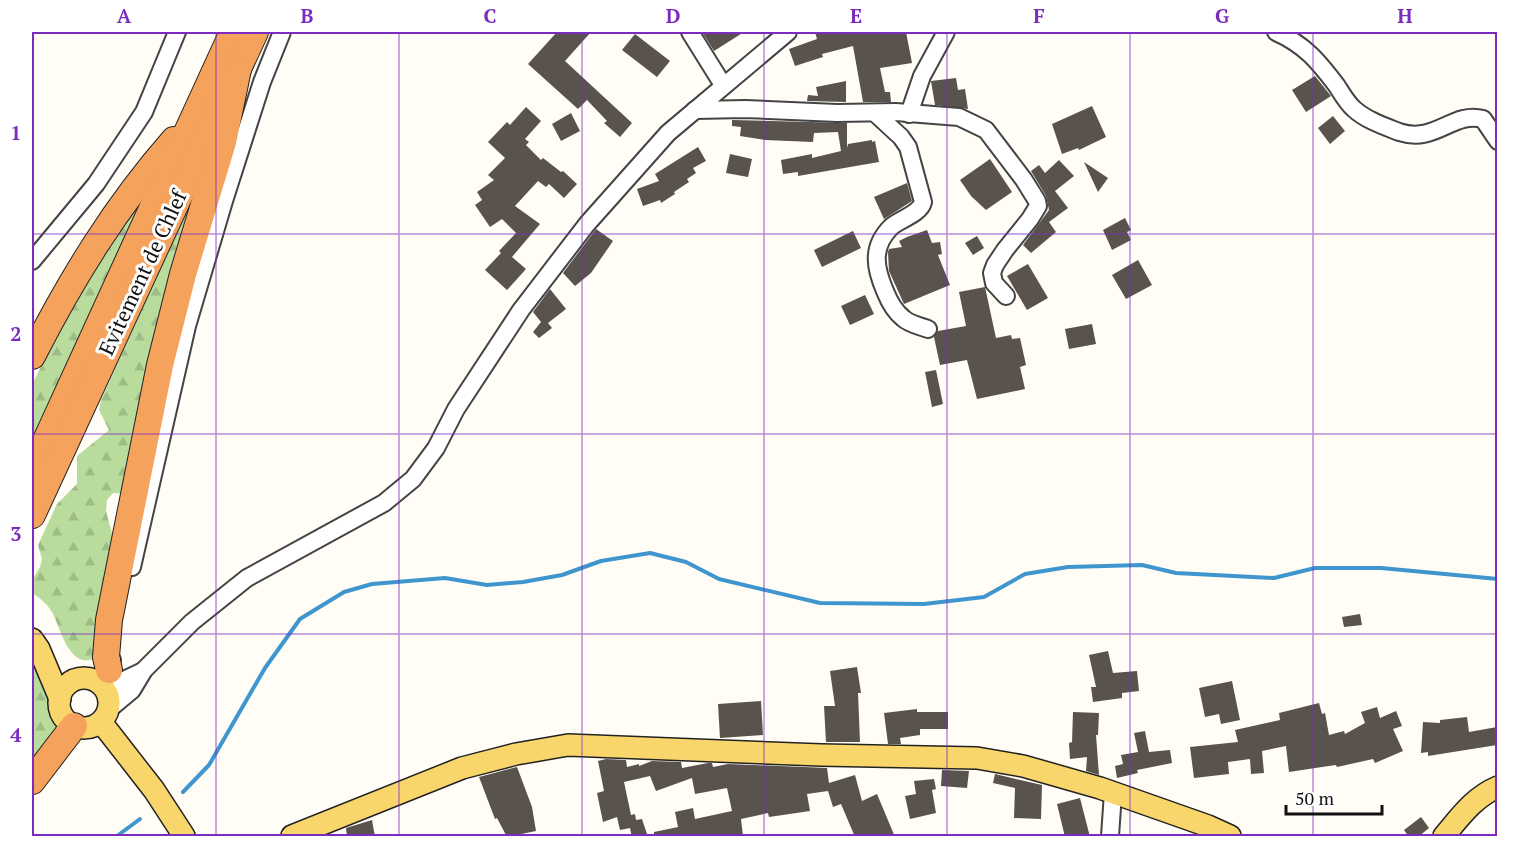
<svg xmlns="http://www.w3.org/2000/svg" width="1529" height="868" font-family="'PT Serif',serif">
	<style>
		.forest { fill: url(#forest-firs) }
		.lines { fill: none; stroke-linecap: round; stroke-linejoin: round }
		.stream { stroke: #3f96cf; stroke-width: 4 }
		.building { fill: #5a524d }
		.minor-casing { stroke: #444; stroke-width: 20 }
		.major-casing { stroke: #222; stroke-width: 24 }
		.highway-casing { stroke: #222; stroke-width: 28 }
		.minor { stroke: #fff; stroke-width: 16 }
		.major { stroke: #f9d66b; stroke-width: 21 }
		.highway { stroke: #f5a25d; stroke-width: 26 }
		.grid { fill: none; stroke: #7b2cbf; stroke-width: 1.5; stroke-opacity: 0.55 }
		.labels { text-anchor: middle; stroke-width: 6; stroke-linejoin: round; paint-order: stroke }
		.street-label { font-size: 21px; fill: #111; stroke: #fff }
		.neatline { fill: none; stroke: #7b2cbf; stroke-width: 2 }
		.grid-label { font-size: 20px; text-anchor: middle; font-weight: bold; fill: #7b2cbf }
	</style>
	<defs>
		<pattern id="forest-firs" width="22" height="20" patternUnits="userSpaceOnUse" patternTransform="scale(1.5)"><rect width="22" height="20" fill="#b9dc9c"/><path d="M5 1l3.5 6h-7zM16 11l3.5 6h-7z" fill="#9ebc85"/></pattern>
	</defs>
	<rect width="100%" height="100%" fill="#fffdf5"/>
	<g class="forest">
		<polygon points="156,174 32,450 32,385 80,285"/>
		<path d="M 197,188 L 125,494 L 113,493 L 107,500 L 106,511 L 117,552 L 95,658 C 69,671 60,626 52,612 C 47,604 40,598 32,593 L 32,580 L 40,567 L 42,559 L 38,545 L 57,504 L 77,484 L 77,456 L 109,430 L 99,410 L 101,400 Z"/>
		<path d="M 32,666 C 43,682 66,709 55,731 C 50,742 39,752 32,761 Z"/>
	</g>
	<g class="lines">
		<g class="stream">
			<polyline points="183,792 209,765 265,668 300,619 344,592 372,584 445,578 487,585 523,582 562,575 601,561 650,553 686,562 719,579 820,603 924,604 984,597 1025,574 1068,567 1142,565 1176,573 1274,578 1315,568 1381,568 1498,579"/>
			<polyline points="117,836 140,819"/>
		</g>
	</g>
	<g class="building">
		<polygon points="557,32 591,32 565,61 632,123 620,137 604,123 607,121 587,100 578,109 528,64"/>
		<polygon points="702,32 744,32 714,51"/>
		<polygon points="815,32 906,32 912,63 880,68 885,92 890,92 891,102 863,102 853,46 822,54 823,57 795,66 789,49 817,39"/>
		<polygon points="635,34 670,61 657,77 622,50"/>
		<polygon points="1315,76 1331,96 1306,112 1292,90"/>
		<polygon points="956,78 958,90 965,89 968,109 935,105 931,81"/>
		<polygon points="846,81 846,102 807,101 808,95 818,96 816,87"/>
		<polygon points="1092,106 1106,137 1079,150 1078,148 1062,154 1052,124"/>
		<polygon points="526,107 541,121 525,139 529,142 526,145 541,160 543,158 561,172 563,171 577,184 564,198 549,184 546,187 538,181 515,206 540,224 512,257 526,269 507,290 485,270 501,253 499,251 516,233 502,219 490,227 475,205 482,200 477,192 494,180 488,175 505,158 488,142 507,122 510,125"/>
		<polygon points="571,113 580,131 561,141 552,124"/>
		<polygon points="1333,116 1345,131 1330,144 1318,128"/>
		<polygon points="732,120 847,123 847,148 848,144 872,140 872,142 875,141 879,162 798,176 798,172 783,174 781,160 812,154 812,158 841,151 838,132 814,133 813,142 765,140 740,136 741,127 732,126"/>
		<polygon points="698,147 706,161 693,168 696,173 687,179 689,182 674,192 675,194 661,203 660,200 643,206 637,189 659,181 655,174"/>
		<polygon points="730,154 752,159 748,177 726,173"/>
		<polygon points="990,159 1012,192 986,210 971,196 960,180"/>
		<polygon points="1059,160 1074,176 1055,191 1068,208 1049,222 1056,232 1031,253 1023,245 1049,210 1046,196 1031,171 1039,165 1045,173"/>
		<polygon points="1084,162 1108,178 1098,192"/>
		<polygon points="907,183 912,201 884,219 874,197"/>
		<polygon points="1125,218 1131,230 1127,232 1131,240 1112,250 1103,230"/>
		<polygon points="596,229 613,241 591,273 575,286 563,273"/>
		<polygon points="927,230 932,243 940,242 942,254 938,255 950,285 904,304 889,271 888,252 889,249 902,247 899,241 907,237"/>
		<polygon points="853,231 861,248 822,267 814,250"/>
		<polygon points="977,236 984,248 973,255 965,243"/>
		<polygon points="1138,260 1152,285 1126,299 1112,275"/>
		<polygon points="1028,264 1048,298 1027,310 1007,276"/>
		<polygon points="985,287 996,338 1011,335 1012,339 1020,338 1026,365 1020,367 1025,389 977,399 967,360 940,365 934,337 938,331 966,326 959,292"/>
		<polygon points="550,289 566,309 548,323 552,328 539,338 533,332 541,322 533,312"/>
		<polygon points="865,295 874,314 850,325 841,306"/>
		<polygon points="1092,324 1096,344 1069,349 1065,329"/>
		<polygon points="936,370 943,404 932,407 925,372"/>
		<polygon points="1360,614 1362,625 1344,627 1342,617"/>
		<polygon points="1108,651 1113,673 1137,671 1139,691 1122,693 1122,698 1093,702 1091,687 1096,687 1089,655"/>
		<polygon points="857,667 861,693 858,693 860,742 826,742 824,706 835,706 830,671"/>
		<polygon points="1232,681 1240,720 1221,724 1219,714 1205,717 1199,688"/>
		<polygon points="761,701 763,735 720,738 718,704"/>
		<polygon points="1319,703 1322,714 1325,713 1329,735 1344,731 1345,734 1365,723 1361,712 1377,707 1380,718 1396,711 1402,726 1393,729 1403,751 1375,763 1373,759 1337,767 1336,765 1322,767 1289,772 1286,746 1262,751 1264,773 1251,774 1250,759 1228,762 1229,774 1194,778 1190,747 1238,742 1235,730 1280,720 1279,713"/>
		<polygon points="917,709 917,712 948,712 948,729 920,729 920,735 900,738 901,744 888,744 884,713"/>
		<polygon points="1073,712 1099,713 1098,735 1096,735 1099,775 1086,771 1087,757 1070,759 1069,743 1072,742"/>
		<polygon points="1467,717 1469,732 1497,727 1497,745 1428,756 1428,752 1421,753 1423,722 1440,723 1440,720"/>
		<polygon points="1145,731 1149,752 1170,750 1172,763 1137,770 1138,773 1117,778 1115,766 1123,764 1121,755 1138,752 1134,733"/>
		<polygon points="606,759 626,760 627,767 639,764 639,766 652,761 681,762 682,768 708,763 712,763 713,767 728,764 827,768 829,783 855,775 862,801 877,794 895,837 855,837 841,804 833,807 828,791 807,794 810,811 769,817 768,813 741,819 743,836 654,837 654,832 678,827 675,812 693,808 695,819 732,811 727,788 695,794 692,778 656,791 650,776 624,782 631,815 635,814 636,820 642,819 648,837 632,837 630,828 620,830 617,817 603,822 597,793 604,791 598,761"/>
		<polygon points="517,767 532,807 536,831 507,837 497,818 495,819 479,777"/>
		<polygon points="942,770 969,771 967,788 941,786"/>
		<polygon points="995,774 1042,785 1041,819 1014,818 1015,788 993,783"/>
		<polygon points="934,779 936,789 932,790 936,813 910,819 905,796 916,794 914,781"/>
		<polygon points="1080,798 1090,837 1065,837 1057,804"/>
		<polygon points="1421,817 1429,828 1418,837 1409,837 1404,830"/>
		<polygon points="372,820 375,837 347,837 346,828"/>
	</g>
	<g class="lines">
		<defs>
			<g id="minor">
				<polyline points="690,32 723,85"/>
				<path d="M 1276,32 C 1305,45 1318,61 1337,86 C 1342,94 1347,103 1354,109 C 1366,120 1384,126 1399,132 C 1436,144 1452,111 1483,119 L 1498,141"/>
				<polyline points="695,110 745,109 837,113 896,112 959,117 986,130 1024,180 1037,201 1038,206 1030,219 1005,250 995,265 992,273 994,283 1006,296"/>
				<path d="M 875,113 L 901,137 L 908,147 L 923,202 C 920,214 900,219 891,227 C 871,247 875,268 885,291 C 889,301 894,311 903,318 C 909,324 920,326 928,329"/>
				<polyline points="909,114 922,76 946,32"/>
				<polyline points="32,261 96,184 144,112 177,32"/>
				<polyline points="132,567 187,326 224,201 262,82 282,32"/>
				<polyline points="100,684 109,670 112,660"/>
				<polyline points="105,689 143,671"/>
				<polyline points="108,710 132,690 144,670 192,622 247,578 384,503 413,479 436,448 456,409 521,310 587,224 668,133 788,32"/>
				<polyline points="1110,836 1113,793"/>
			</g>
			<g id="major">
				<polyline points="32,639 39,649 60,699"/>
				<circle cx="84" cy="703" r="25"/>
				<polyline points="101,722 154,790 184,836"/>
				<polyline points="292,836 462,768 516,754 568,745 821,755 977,758 1023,766 1100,788 1208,826 1230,836"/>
				<path d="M 1444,836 C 1460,817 1474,797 1498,787"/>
			</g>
			<g id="highway">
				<path d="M 32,356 C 72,278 116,206 174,140"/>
				<polyline points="32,471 233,32"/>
				<polyline points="32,515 255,32"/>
				<polyline points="109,670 106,657 109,620 160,365 183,274 223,142 238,69"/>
				<polyline points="32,781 74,726"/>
			</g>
		</defs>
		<use href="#minor" class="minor-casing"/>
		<use href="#major" class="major-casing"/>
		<use href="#highway" class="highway-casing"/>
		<use href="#minor" class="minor"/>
		<use href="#major" class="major"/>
		<use href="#highway" class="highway"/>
	</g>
	<path class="grid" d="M 216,32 L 216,836M 399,32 L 399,836M 582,32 L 582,836M 764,32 L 764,836M 947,32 L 947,836M 1130,32 L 1130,836M 1313,32 L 1313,836M 32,234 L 1498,234M 32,434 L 1498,434M 32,634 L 1498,634"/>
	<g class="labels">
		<g class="street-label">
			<text transform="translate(143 273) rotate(-65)" y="7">Evitement de Chlef</text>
		</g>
	</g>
	<rect width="1529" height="868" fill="none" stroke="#ffffff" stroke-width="66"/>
	<path d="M1286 805v9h96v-9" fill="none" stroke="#111111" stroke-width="3"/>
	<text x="1295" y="805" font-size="18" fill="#111111" stroke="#ffffff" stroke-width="4.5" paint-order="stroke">50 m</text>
	<rect x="33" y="33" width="1463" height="802" class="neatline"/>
	<g class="grid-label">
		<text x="124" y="23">A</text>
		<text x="307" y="23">B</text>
		<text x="490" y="23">C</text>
		<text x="673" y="23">D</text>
		<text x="856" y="23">E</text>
		<text x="1039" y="23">F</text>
		<text x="1222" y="23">G</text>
		<text x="1405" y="23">H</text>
		<text x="16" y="140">1</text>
		<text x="16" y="341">2</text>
		<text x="16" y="541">3</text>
		<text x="16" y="742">4</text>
	</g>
</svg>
